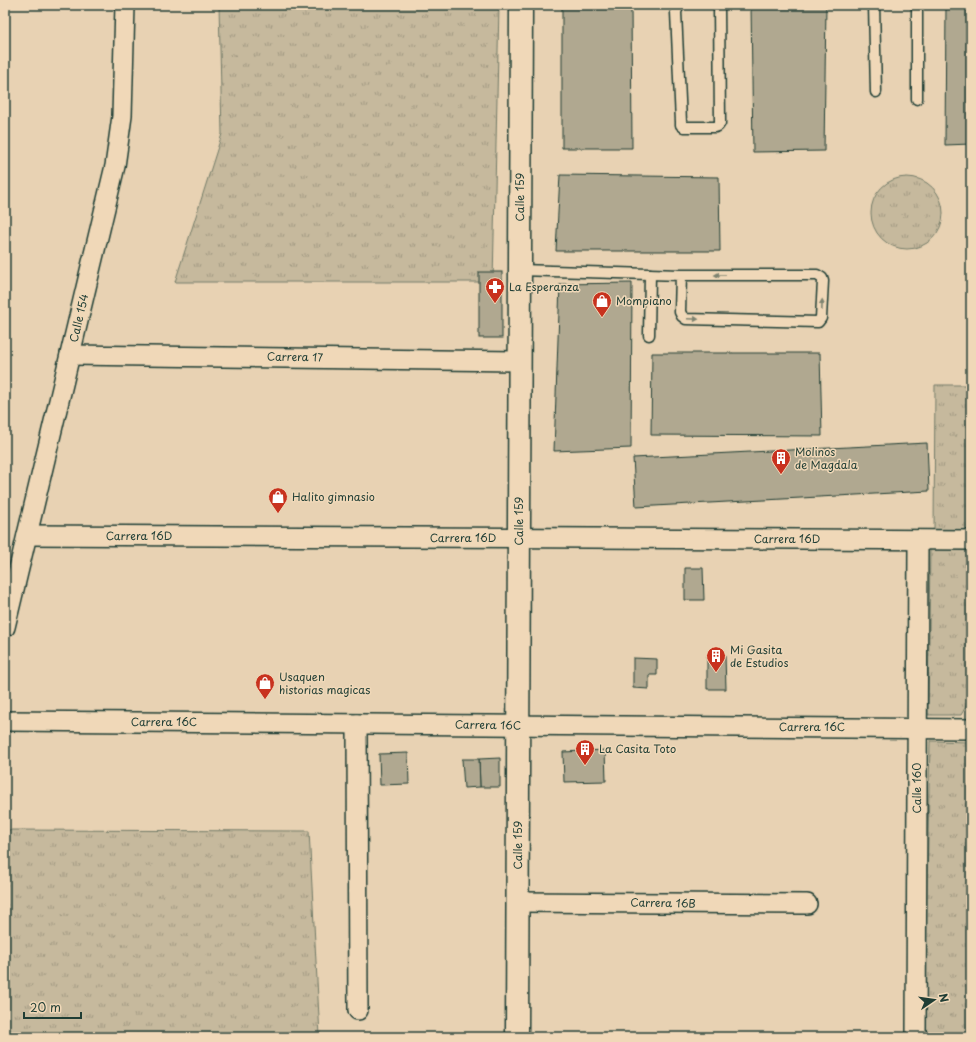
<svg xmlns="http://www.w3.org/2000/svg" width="976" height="1042" font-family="'Playpen Sans',sans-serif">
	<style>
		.park { fill: url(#park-tufts); stroke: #727b68 }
		.building { fill: #b0a890; stroke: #1f3d34 }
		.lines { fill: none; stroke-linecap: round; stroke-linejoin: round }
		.lane-casing { stroke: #1f3d34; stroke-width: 13 }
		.street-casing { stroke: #1f3d34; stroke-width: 22 }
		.secondary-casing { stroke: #1f3d34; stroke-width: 25 }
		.lane { stroke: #f0d8b8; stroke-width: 10 }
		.street { stroke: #f0d8b8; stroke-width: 19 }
		.secondary { stroke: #f0d8b8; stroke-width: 22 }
		.oneway { fill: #7d836f }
		.labels { text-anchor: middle; stroke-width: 3; stroke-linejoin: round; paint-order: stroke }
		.street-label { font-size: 11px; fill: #1f3d34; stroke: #f0d8b8 }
		.poi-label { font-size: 11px; fill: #1f3d34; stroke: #f0d8b8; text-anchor: start }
	</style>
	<defs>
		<pattern id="park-tufts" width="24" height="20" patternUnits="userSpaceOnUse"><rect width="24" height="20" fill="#c6b99d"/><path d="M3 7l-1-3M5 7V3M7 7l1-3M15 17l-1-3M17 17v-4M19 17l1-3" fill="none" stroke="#a09881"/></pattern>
	</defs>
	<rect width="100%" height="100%" fill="#e8d2b3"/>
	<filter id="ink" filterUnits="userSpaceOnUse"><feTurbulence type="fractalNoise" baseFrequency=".025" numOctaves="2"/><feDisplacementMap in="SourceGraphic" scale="8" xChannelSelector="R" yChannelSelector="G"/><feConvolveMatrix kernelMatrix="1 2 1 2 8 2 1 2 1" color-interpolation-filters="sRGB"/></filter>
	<g filter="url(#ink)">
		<g class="park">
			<polygon points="219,5 499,5 493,282 175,282 222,134"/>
			<circle cx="907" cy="213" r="36"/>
			<polygon points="935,385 971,385 971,532 934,532"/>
			<polygon points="930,548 971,549 971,700 969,701 961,715 928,715"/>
			<polygon points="930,741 971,742 971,1037 924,1037"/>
			<polygon points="5,830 309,831 320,1036 329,1037 5,1037"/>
		</g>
		<g class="building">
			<polygon points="562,5 631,5 632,148 562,148"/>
			<polygon points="751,5 826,5 824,151 753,152"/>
			<polygon points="946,5 971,5 971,144 945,145"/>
			<polygon points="560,175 719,177 720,251 556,251"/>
			<rect x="479" y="272" width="23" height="66"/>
			<polygon points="632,283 631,448 554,451 560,284"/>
			<polygon points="652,353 820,353 822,436 651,435"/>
			<polygon points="927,443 929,491 636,507 633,458"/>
			<polygon points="685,568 703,568 704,600 685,600"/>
			<polygon points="707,656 725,656 726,689 707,689"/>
			<polygon points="633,658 657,659 657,675 649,675 649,689 633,688"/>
			<polygon points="605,750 606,781 564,782 563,752"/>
			<polygon points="408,753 409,784 380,785 379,754"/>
			<polygon points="500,758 500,787 480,787 479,759"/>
			<polygon points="462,759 479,759 480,787 464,788"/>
		</g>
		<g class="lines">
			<defs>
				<g id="lane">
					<polyline points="679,5 676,12 681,122 681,125 684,127 715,127 718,126 720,123 719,5"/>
					<polyline points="874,5 876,92"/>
					<polyline points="917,5 917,99"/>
					<polyline points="520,270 681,275 817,275 822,278 823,281 821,318 818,322 686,319 682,316 680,312 681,275"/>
					<polyline points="649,335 650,274"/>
				</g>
				<g id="street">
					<polyline points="70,355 520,361"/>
					<polyline points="27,535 971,540"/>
					<polyline points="5,627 115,166 122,116 125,5"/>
					<polyline points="5,721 971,729"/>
					<polyline points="357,724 358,1010"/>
					<polyline points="518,902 807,904"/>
					<polyline points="916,1037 918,540"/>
				</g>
				<polyline id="secondary" points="517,1037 521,5"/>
			</defs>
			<use href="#lane" class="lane-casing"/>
			<use href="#street" class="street-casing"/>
			<use href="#secondary" class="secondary-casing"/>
			<use href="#lane" class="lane"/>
			<use href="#street" class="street"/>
			<use href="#secondary" class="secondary"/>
		</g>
		<defs><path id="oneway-solid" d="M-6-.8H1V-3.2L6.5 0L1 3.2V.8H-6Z"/></defs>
		<g class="oneway">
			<use href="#oneway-solid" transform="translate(720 275) rotate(-180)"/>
			<use href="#oneway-solid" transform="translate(822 305) rotate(-88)"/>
			<use href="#oneway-solid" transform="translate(693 319) rotate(3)"/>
		</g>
	</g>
	<defs>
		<symbol id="pharmacy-pin" viewBox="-11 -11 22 30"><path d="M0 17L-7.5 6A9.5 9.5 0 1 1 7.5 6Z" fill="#c8321e" stroke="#f0d8b8"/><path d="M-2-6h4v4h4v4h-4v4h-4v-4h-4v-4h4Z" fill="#fff"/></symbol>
		<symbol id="shop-pin" viewBox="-11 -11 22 30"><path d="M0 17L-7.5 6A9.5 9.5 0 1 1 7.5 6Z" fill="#c8321e" stroke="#f0d8b8"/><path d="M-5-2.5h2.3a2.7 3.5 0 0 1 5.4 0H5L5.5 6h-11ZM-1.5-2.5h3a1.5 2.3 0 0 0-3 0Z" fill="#fff"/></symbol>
		<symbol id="building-pin" viewBox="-11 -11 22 30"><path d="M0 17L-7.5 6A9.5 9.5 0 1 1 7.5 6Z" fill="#c8321e" stroke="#f0d8b8"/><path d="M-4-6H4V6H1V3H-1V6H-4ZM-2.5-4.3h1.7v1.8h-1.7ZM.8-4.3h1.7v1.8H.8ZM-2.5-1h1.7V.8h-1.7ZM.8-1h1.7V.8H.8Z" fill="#fff"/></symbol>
	</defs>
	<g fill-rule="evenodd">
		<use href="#pharmacy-pin" x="484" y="276" width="22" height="30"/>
		<use href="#shop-pin" x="591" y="290" width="22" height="30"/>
		<use href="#building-pin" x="770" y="447" width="22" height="30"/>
		<use href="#shop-pin" x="267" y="486" width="22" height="30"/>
		<use href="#building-pin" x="705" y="645" width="22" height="30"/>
		<use href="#shop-pin" x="254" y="672" width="22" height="30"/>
		<use href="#building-pin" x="574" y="738" width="22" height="30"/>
	</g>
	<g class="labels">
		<g class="street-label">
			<text transform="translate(520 197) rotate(-90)" y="4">Calle 159</text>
			<text transform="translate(79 318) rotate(-77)" y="4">Calle 154</text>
			<text transform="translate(295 357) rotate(1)" y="4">Carrera 17</text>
			<text transform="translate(519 521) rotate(-90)" y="4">Calle 159</text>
			<text x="139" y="540">Carrera 16D</text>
			<text x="463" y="542">Carrera 16D</text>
			<text x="787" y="543">Carrera 16D</text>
			<text x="164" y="726">Carrera 16C</text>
			<text transform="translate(488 725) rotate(1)" y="4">Carrera 16C</text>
			<text x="812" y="731">Carrera 16C</text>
			<text transform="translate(917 788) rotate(-90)" y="4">Calle 160</text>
			<text transform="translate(518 845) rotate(-90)" y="4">Calle 159</text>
			<text transform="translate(663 903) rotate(1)" y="4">Carrera 16B</text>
		</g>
		<g class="poi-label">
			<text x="509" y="291">La Esperanza</text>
			<text x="616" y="305">Mompiano</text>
			<text x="795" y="456">Molinos<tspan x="795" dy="13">de Magdala</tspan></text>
			<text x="292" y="501">Halito gimnasio</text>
			<text x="730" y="654">Mi Gasita<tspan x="730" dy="13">de Estudios</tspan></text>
			<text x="279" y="681">Usaquen<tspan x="279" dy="13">historias magicas</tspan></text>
			<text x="599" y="753">La Casita Toto</text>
		</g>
	</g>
	<rect width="976" height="1042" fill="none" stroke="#f0d8b8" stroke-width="20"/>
	<rect x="10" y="10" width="956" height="1022" fill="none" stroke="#1f3d34" stroke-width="1.5" filter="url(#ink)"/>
	<g transform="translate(934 1000) rotate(77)" stroke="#f0d8b8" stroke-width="3" paint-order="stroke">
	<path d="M0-3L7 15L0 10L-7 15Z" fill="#1f3d34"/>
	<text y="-6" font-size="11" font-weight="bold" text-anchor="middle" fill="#1f3d34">N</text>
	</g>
	<path d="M24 1012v6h57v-6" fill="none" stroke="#1f3d34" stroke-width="2"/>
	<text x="30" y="1012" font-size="12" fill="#1f3d34" stroke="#f0d8b8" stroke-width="3" paint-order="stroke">20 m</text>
</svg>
